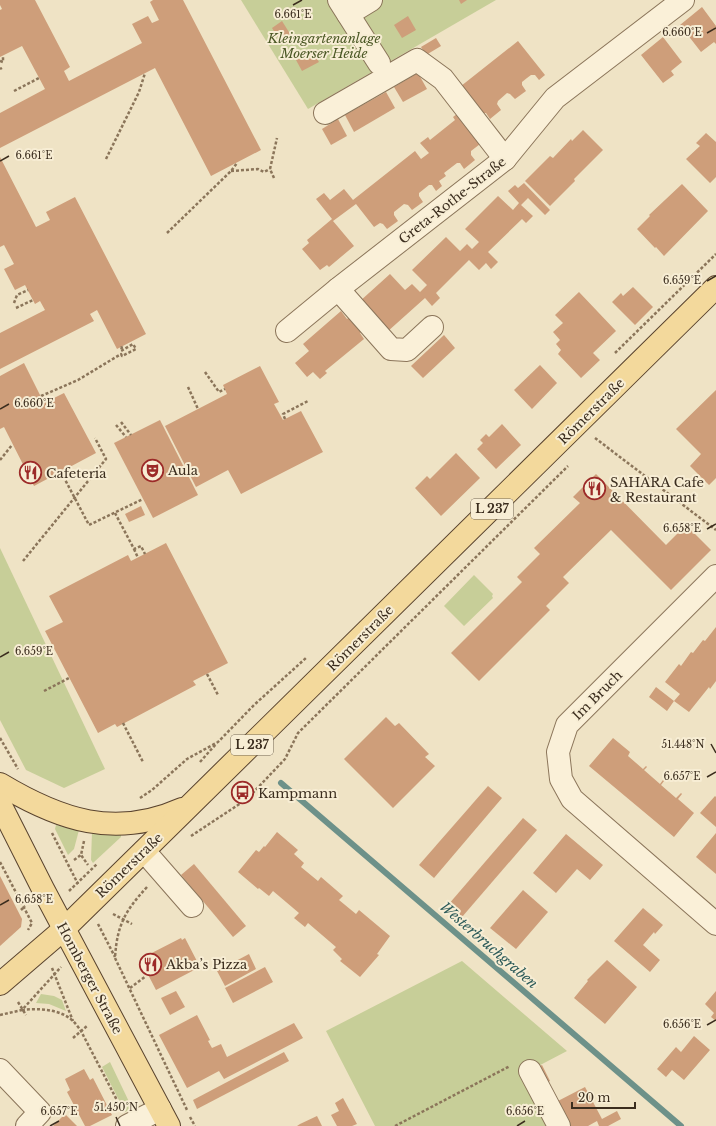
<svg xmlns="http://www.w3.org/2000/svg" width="716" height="1126" font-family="'Libre Baskerville',serif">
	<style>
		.green { fill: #c7ce98 }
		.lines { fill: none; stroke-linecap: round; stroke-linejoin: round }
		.stream { stroke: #6d9189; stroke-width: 6 }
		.building { fill: #ce9e7a }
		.minor-casing { stroke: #8b755a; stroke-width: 24 }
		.major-casing { stroke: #59432e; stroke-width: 24 }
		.path { stroke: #8b755a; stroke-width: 2.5; stroke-dasharray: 3 2; stroke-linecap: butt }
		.minor { stroke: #faf0d8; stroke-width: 22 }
		.major { stroke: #f3d99c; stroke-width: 22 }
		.ticks { fill: none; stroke: #3b2d1e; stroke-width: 1.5 }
		.labels { text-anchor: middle; stroke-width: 4; stroke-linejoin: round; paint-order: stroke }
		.shield { fill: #f7edd4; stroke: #736755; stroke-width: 1 }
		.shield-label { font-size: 12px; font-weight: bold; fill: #3b2d1e }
		.park-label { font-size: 13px; font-style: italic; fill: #4a5724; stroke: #f7edd4 }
		.street-label { font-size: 13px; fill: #3b2d1e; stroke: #f7edd4 }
		.poi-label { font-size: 13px; fill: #3b2d1e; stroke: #f7edd4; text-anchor: start }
		.water-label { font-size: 14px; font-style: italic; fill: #2d5b59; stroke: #f7edd4 }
		.ticks-label { font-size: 10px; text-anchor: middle; fill: #3b2d1e; stroke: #f7edd4; stroke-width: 4; stroke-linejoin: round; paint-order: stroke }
	</style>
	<rect width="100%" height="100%" fill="#efe3c5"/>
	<g class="green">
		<polygon points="241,0 496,0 308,109"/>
		<polygon points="0,548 105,769 64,788 26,770 0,720"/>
		<polygon points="474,575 493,594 492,596 493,598 464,626 444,606"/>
		<polygon points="56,825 79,830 74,849 68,855 55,829"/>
		<polygon points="92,832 121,834 121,837 93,863 91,860"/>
		<polygon points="462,961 567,1051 525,1073 552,1126 375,1126 326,1031"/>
		<polygon points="41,994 54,996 62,1000 66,1011 49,1004 36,1003"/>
		<polygon points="110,1062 132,1108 125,1112 102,1067"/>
	</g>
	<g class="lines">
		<polyline class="stream" points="281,783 681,1126"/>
	</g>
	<g class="building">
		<polygon points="0,0 35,0 70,67 64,71 69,81 142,43 132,24 148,16 152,23 159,20 150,2 153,0 183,0 261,150 211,176 155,68 0,148 0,113 45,89 22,46 0,57 0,10 2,9 0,5"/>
		<polygon points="459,0 467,0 461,4"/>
		<polygon points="702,7 716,26 716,44 714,42 701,52 680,25"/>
		<polygon points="408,16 416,30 402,38 394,25"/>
		<polygon points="282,21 292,37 282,44 272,28"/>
		<polygon points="663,37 682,62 671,71 674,75 663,83 641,55"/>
		<polygon points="436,38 441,46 426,55 421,47"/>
		<polygon points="518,41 545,75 539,80 535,75 531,75 527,78 522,82 522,85 526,91 515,99 510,94 507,93 498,101 497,104 501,110 490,119 486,113 483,113 456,90"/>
		<polygon points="312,51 319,62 302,71 296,60"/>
		<polygon points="418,73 427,89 403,102 394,87"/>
		<polygon points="386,92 395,108 354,132 345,115"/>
		<polygon points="461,111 484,141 471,151 471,155 475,160 464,169 460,163 457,163 444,173 446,176 439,181 442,186 436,191 432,185 429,185 419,193 419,196 423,202 412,210 408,205 404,204 394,212 394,215 398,221 387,229 383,224 380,223 374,227 356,204 333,221 354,246 329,267 327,265 320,270 302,249 309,243 307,240 332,219 316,199 324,193 330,200 344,189 353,200 415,151 421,159 429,153 420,143 428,137 430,140 455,120 453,117"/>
		<polygon points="338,119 347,136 331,145 322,129"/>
		<polygon points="583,130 603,150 574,179 575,181 550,206 525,181 550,156 553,158 571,139 572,141"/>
		<polygon points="706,133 716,142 716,177 710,183 686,159 700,146 696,143"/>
		<polygon points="0,157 36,227 50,220 46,212 75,197 146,334 117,349 97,310 90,314 94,321 0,369 0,333 45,310 40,301 35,304 25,285 15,290 4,269 14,264 4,245 0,247"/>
		<polygon points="524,183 550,210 545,215 528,198 521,205 533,216 526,223 522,219 488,252 498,262 491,269 486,263 479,270 469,260 436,293 440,298 432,306 425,298 387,332 359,302 390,274 405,290 412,284 420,292 427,285 412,270 446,237 460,251 467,244 472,249 479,242 465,229 498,196 513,210 519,203 508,191 515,185 518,188"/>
		<polygon points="682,184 708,211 664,256 656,247 655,248 637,229 650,216 649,215"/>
		<polygon points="633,287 653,307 635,325 612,302 621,293 623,296"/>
		<polygon points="579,292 616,331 593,353 600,360 581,378 558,354 561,350 556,344 560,340 553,332 563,323 555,315"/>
		<polygon points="341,311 347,319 355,313 367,327 360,333 364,339 325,371 327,373 320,379 313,372 307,377 295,363 309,351 303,344"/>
		<polygon points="444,335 455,348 423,378 411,366"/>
		<polygon points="24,363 44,403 64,393 96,453 34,486 4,427 0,429 0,376"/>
		<polygon points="540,365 557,383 532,409 514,390"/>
		<polygon points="260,366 279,402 274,404 283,420 301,411 323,452 241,494 228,470 196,487 165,426 227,394 223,385"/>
		<polygon points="716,390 716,478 709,485 690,466 701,454 676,429"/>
		<polygon points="160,420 198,495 153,518 114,443"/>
		<polygon points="502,424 521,445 496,469 477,449 483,443 480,440 486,434 489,437"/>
		<polygon points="456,453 480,478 441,516 415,488 427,476 430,479"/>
		<polygon points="596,474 666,545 686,525 711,550 671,590 611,530 563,577 569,583 546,606 550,610 479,681 451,653 522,582 517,577 540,554 534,548 580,503 573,497"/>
		<polygon points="141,506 145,515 129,522 125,514"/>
		<polygon points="166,543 228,663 193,681 196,685 117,727 115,724 98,733 45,631 63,622 49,596 128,555 131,561"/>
		<polygon points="716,627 716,681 710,689 709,687 689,712 674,701 667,711 649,697 656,687 674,701 680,694 665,682 679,664 681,666 691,652 693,653 703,640 705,641"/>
		<polygon points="386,717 395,726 399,723 429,754 425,757 435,766 393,808 344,759"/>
		<polygon points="613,738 630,752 628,756 643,769 646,766 647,767 644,770 660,784 663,780 664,781 661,785 676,798 681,793 682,794 678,799 694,813 674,837 589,766"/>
		<polygon points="488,786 502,798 434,878 419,865"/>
		<polygon points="715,796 716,797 716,827 700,813"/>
		<polygon points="523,818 537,830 462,917 448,905"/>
		<polygon points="277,832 298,850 294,854 304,863 301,867 318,881 321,877 343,896 339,900 356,914 359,910 390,936 377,954 379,955 360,977 340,961 342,959 333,950 336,947 308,923 305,927 294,918 299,913 273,891 269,896 259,888 258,889 238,872 256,850 259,852 264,846 265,847"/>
		<polygon points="716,833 716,874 696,857"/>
		<polygon points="566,834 603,865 590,880 577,869 556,893 533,873"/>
		<polygon points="194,864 246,926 233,937 181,875"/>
		<polygon points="0,876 22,919 21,927 0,946"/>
		<polygon points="523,890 548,912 516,949 490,928"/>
		<polygon points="643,908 663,925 655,934 654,932 643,945 660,960 650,972 614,941"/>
		<polygon points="181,938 182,940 185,938 200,967 156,990 140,959"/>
		<polygon points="249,954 256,969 225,986 217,971"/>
		<polygon points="607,960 637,987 605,1024 574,998 588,981 587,980"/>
		<polygon points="265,967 273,982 233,1003 225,988"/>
		<polygon points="176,991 185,1007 170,1015 161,998"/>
		<polygon points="716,991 716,1021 711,1017 714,1013 705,1004"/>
		<polygon points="197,1015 210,1040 208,1041 212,1048 221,1044 227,1057 294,1023 303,1038 224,1079 219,1071 187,1088 159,1035"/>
		<polygon points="694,1036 710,1050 684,1080 672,1070 666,1077 657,1069 676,1047 681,1052"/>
		<polygon points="284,1052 289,1061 197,1109 193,1100"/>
		<polygon points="542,1065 550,1081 542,1085 534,1069"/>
		<polygon points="84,1069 90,1080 93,1078 112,1115 90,1126 85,1126 67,1092 70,1090 65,1079"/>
		<polygon points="585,1087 602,1119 617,1111 621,1119 608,1126 599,1126 597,1121 588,1126 568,1126 556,1102"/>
		<polygon points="343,1098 357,1124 352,1126 337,1126 331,1115 339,1111 335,1103"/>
		<polygon points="65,1114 77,1126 53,1126"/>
		<polygon points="317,1116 322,1126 297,1126 300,1124"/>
	</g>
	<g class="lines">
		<defs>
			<g id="minor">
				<polyline points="339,0 379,63"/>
				<polyline points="348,14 371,0"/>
				<polyline points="325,113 417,60 443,79 505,159"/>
				<polyline points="338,289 391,349 407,350 432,327"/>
				<polyline points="287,331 338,289 505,159 555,98 683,0"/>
				<polyline points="716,576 567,725 558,752 561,779 572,799 716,924"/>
				<polyline points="144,851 192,906"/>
				<polyline points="0,1070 40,1112 27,1126"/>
				<polyline points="530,1071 559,1126"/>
				<polyline points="127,1126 160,1109"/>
			</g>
			<g id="major">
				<path d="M 0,784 C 60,820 115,839 182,809"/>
				<polyline points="0,804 43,889 169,1126"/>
				<polyline points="0,984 64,929 169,826 716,287"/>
			</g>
		</defs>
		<use href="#minor" class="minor-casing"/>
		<use href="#major" class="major-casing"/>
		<g class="path">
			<polyline points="0,61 3,62 3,56"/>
			<polyline points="0,69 2,68"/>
			<polyline points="14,91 39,78"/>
			<polyline points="106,159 139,92 145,73"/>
			<polyline points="231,171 258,169 264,172 270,169"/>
			<polyline points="274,178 270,169 277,138"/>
			<polyline points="167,233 231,171 237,163"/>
			<polyline points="14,303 17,295 28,290"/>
			<polyline points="16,308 33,300"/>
			<polyline points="615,353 716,254"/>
			<polyline points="205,372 219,392 225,389"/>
			<polyline points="188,387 198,409"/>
			<polyline points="41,396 78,380 121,354 122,356 136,349 133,344 121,351 122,346"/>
			<polyline points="285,419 283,414 308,401"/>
			<polyline points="121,422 131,435"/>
			<polyline points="116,425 126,437"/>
			<polyline points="595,438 716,530"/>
			<polyline points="0,460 12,445"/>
			<polyline points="61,472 89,525 143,499"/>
			<polyline points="115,513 134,549 141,546 145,554"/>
			<polyline points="134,549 138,558"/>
			<polyline points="23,561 106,459 95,438"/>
			<polyline points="207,674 218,695"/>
			<polyline points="44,691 69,678"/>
			<polyline points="123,723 143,762"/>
			<polyline points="0,738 18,769"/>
			<polyline points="200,762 216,744"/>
			<polyline points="140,798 152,790 187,759 218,742 254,705 306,658"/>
			<polyline points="52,833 78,884"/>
			<polyline points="191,836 247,799 285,759 298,733 568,466"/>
			<polyline points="84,841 81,855 88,865"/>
			<polyline points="74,860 81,855"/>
			<polyline points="0,862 32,923 28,930"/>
			<path d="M 147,887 C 125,911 117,925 115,958 L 187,1110"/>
			<polyline points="69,891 97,864"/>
			<polyline points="21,910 25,906"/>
			<polyline points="113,914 132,924"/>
			<polyline points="98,924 115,957"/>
			<polyline points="52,968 73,1021"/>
			<polyline points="130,988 146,976"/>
			<polyline points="18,1002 26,1015"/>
			<path d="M 22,1010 C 39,1008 60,1009 73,1021 C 76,1024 79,1028 81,1031 L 120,1106"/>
			<polyline points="0,1015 22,1010 61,967"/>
			<polyline points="73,1038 87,1026"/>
			<polyline points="190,1117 195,1126"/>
			<polyline points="395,1126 510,1066"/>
		</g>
		<use href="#minor" class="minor"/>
		<use href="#major" class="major"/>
	</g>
	<path class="ticks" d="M 293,5 L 302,0M 707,33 L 716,28M 0,161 L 9,156M 707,281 L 716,276M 0,409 L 9,404M 707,529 L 716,524M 0,657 L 9,652M 711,744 L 716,753M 707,777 L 716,772M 0,905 L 9,900M 707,1025 L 716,1020M 116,1117 L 120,1126M 50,1126 L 59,1121M 517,1126 L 525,1121"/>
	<defs>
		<symbol id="theatre-ring" viewBox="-11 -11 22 22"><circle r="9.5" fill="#f7edd4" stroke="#9c2a28" stroke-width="1.5"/><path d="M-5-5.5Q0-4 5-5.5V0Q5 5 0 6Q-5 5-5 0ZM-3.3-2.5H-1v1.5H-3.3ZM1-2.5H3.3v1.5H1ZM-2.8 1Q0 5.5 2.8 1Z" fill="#9c2a28"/></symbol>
		<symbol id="restaurant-ring" viewBox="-11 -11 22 22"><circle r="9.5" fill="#f7edd4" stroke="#9c2a28" stroke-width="1.5"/><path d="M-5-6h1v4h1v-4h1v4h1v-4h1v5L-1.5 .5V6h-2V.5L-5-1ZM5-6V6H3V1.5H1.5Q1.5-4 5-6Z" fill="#9c2a28"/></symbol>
		<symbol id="bus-ring" viewBox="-11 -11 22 22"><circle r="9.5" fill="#f7edd4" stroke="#9c2a28" stroke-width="1.5"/><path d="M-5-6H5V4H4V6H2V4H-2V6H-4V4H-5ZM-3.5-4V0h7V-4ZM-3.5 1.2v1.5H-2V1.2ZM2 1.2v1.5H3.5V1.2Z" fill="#9c2a28"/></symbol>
	</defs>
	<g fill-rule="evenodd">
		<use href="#theatre-ring" x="140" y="458" width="25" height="25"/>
		<use href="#restaurant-ring" x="18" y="460" width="25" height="25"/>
		<use href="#restaurant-ring" x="582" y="476" width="25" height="25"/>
		<use href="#bus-ring" x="230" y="780" width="25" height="25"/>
		<use href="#restaurant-ring" x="138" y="952" width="25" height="25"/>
	</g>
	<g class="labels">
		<g class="shield">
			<rect x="471" y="499" width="42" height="20" rx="3"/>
			<rect x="231" y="735" width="42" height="20" rx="3"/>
		</g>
		<g class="shield-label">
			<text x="492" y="513">L 237</text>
			<text x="252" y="749">L 237</text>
		</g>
		<g class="park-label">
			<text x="324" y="43">Kleingartenanlage<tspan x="324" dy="15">Moerser Heide</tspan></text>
		</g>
		<g class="street-label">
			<text transform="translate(452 200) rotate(-38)" y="5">Greta-Rothe-Straße</text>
			<text transform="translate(591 411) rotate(-45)" y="5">Römerstraße</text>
			<text transform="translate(360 638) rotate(-45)" y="5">Römerstraße</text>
			<text transform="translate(597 695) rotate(-45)" y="5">Im Bruch</text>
			<text transform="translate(129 865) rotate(-44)" y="5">Römerstraße</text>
			<text transform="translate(90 978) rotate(62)" y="5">Homberger Straße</text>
		</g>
		<g class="poi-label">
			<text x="168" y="475">Aula</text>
			<text x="46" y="478">Cafeteria</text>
			<text x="610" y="487">SAHARA Cafe<tspan x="610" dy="15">&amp; Restaurant</tspan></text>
			<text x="258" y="798">Kampmann</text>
			<text x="166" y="969">Akba’s Pizza</text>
		</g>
		<g class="water-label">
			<text transform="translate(489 945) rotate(41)" y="5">Westerbruchgraben</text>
		</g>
	</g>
	<g class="ticks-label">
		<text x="293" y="18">6.661°E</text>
		<text x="682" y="36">6.660°E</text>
		<text x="34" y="159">6.661°E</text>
		<text x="682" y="284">6.659°E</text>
		<text x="34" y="407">6.660°E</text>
		<text x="682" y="532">6.658°E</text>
		<text x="34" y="655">6.659°E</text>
		<text x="683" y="748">51.448°N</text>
		<text x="682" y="780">6.657°E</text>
		<text x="34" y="903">6.658°E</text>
		<text x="682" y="1028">6.656°E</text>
		<text x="116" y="1111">51.450°N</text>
		<text x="59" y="1115">6.657°E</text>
		<text x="525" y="1115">6.656°E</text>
	</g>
	<path d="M572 1102v6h63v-6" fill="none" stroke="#3b2d1e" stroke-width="2"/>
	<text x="578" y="1102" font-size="12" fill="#3b2d1e" stroke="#f7edd4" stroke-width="3" paint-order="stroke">20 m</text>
</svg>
